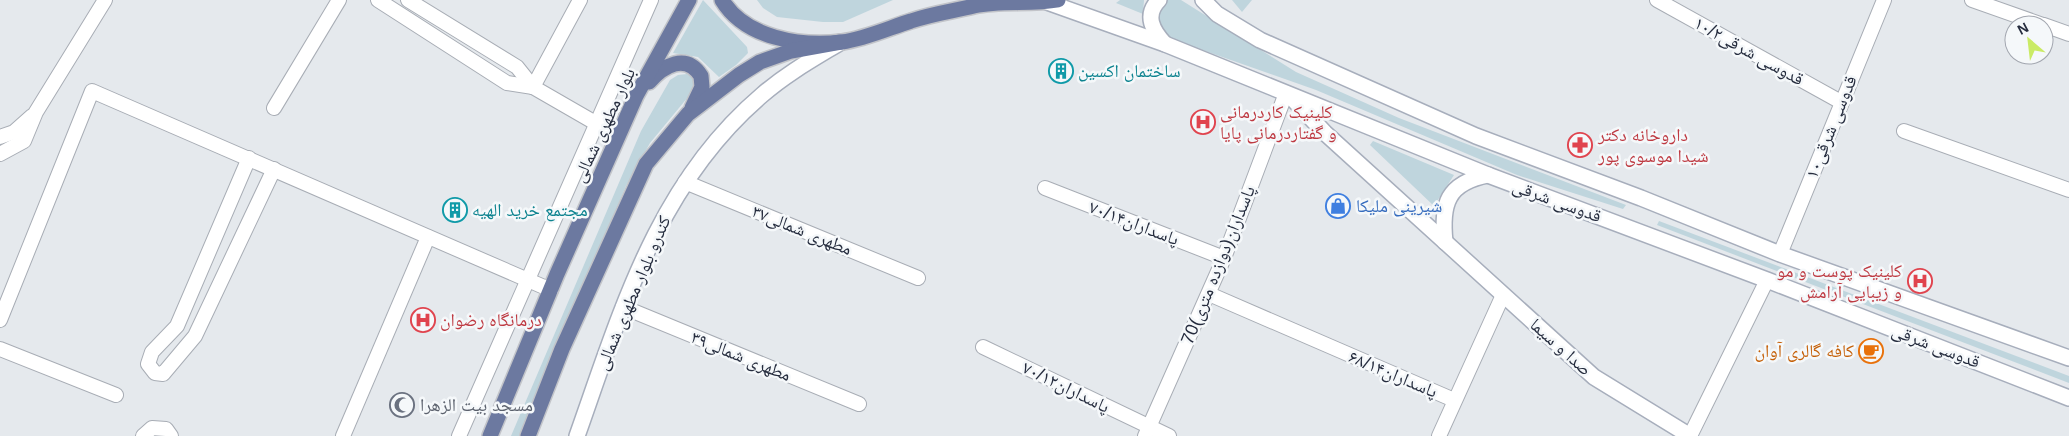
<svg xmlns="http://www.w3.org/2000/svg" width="2069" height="436" font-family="Arial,'Noto Naskh Arabic',sans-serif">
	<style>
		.green { fill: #bfd5dd }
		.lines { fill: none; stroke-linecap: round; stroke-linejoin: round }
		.street-casing { stroke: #a8adb5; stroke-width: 16 }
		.secondary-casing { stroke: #a7aebc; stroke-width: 18 }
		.primary-casing { stroke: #c2c4c9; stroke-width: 18 }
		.street { stroke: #fff; stroke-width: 14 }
		.secondary { stroke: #fff; stroke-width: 15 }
		.primary { stroke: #6c79a0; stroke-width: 15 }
		.labels { text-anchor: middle; stroke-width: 5; stroke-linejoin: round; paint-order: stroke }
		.street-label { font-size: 18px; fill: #252c3e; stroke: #f5f8fa }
		.culture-label { font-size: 18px; fill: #0d838f; stroke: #f5f8fa; text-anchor: start }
		.health-label { font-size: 18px; fill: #be3a42; stroke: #f5f8fa; text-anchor: start }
		.shop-label { font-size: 18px; fill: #366cbe; stroke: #f5f8fa; text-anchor: start }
		.food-label { font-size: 18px; fill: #c56008; stroke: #f5f8fa; text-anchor: end }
		.worship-label { font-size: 18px; fill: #5b616d; stroke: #f5f8fa; text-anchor: start }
	</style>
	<rect width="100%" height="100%" fill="#e5e9ed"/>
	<g class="green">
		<polygon points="703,0 747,47 748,53 736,65 719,77 698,57 673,53"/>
		<polygon points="757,0 893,0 843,22 823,22 777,17 763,8"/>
		<polygon points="1120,0 1144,0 1143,14 1116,3"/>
		<path d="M 1166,0 L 1181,0 L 1296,72 L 1399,118 L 1626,205 L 1623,209 L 1517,175 L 1316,90 L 1174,40 C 1164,33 1159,28 1157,16 Z"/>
		<polygon points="1232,0 1252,0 1242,12"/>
		<polygon points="687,74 693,78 693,91 650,143 626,186 519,436 511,436 641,131 670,80 678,75"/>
		<polygon points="1373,141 1454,175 1434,206 1370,145"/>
		<polygon points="1659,221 2069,376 2069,383 1657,225"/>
	</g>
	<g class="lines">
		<defs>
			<g id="street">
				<polyline points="378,0 507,83 533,87"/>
				<polyline points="408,0 517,67 533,87 618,136"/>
				<polyline points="1657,0 1841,102"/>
				<polyline points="1972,0 2043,25"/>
				<polyline points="2044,25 2069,34"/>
				<polyline points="533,87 580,0"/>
				<polyline points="274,108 339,0"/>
				<polyline points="1904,131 2069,190"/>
				<polyline points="0,137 14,132 32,116"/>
				<polyline points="0,154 24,141 36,112 105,0"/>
				<polyline points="249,158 177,326 152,352 148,364 155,373 163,374 195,336 274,169"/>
				<polyline points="685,182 918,278"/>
				<polyline points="1045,188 1224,258"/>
				<polyline points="1780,254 1884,0"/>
				<polyline points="1209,294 1454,400"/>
				<polyline points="623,307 859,404"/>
				<polyline points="0,320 92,91 551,290"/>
				<polyline points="983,347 1169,436"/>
				<polyline points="0,349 116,395"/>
				<polyline points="143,436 152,428 166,429 171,436"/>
				<polyline points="343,436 428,237"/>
				<polyline points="459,436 651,0"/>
				<polyline points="1145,436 1224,258 1286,93"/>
				<polyline points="1439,436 1503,295"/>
				<polyline points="1690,436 1767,280"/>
			</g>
			<g id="secondary">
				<path d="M 1159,0 C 1144,15 1152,30 1165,44"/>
				<polyline points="1203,0 1217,14 1260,40 1476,136 1641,198 1780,254 2069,358"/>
				<polyline points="1047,2 1165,44 1488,175 1767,280 2069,398"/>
				<polyline points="1291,97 1325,133 1594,377 1690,436"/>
				<path d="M 1445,242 C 1441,204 1447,183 1488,175"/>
				<path d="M 577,436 C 621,312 657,184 762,95 C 786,74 813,59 841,42"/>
			</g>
			<g id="primary">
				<path d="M 722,0 C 745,38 800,47 842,42 C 865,39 889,28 911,21 C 931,14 953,11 974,6 C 1002,0 1031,5 1058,0"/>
				<path d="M 649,82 C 663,66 686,52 701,76 L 702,87 L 692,108"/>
				<polyline points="490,436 557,274 636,96 689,0"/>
				<polyline points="528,436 562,349 646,164 688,114 739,75 760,62 791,51 841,42"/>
			</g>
		</defs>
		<use href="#street" class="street-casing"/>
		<use href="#secondary" class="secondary-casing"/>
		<use href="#primary" class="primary-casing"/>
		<use href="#street" class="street"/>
		<use href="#secondary" class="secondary"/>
		<use href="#primary" class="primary"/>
	</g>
	<defs>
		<symbol id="building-ring" viewBox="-11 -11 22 22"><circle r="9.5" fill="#f5f8fa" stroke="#0f9aa8" stroke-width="1.5"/><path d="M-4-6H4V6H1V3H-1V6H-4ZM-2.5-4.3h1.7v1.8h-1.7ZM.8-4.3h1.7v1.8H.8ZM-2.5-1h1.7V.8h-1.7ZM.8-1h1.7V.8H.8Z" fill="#0f9aa8"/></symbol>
		<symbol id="hospital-ring" viewBox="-11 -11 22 22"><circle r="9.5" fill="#f5f8fa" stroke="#e0444e" stroke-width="1.5"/><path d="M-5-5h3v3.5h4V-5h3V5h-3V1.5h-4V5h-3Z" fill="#e0444e"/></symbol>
		<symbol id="pharmacy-ring" viewBox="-11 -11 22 22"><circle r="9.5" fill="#f5f8fa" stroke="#e0444e" stroke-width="1.5"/><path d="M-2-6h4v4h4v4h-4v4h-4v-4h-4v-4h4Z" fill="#e0444e"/></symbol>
		<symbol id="shop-ring" viewBox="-11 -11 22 22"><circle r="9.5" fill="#f5f8fa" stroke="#3f7fe0" stroke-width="1.5"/><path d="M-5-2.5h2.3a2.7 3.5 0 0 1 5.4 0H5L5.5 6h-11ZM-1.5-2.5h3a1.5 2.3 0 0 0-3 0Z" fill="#3f7fe0"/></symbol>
		<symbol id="cafe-ring" viewBox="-11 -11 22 22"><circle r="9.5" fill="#f5f8fa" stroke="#e8710a" stroke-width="1.5"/><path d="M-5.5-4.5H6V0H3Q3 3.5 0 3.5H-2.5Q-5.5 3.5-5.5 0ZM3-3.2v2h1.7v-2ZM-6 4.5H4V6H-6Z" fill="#e8710a"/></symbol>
		<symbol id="mosque-ring" viewBox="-11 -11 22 22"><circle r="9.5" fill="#f5f8fa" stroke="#6b7280" stroke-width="1.5"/><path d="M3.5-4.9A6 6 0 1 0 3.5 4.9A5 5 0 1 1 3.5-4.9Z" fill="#6b7280"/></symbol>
	</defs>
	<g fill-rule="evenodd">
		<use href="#building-ring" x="1047" y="57" width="28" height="28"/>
		<use href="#hospital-ring" x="1189" y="108" width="28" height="28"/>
		<use href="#pharmacy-ring" x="1566" y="131" width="28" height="28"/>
		<use href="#shop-ring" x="1324" y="192" width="28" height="28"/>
		<use href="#building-ring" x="441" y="196" width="28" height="28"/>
		<use href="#hospital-ring" x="1906" y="267" width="28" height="28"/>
		<use href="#hospital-ring" x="409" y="306" width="28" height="28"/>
		<use href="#cafe-ring" x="1857" y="337" width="28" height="28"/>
		<use href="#mosque-ring" x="388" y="391" width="28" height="28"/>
	</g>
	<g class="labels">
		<g class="street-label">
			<text transform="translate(1749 51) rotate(29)" y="6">قدوسی شرقی۱۰/۲</text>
			<text transform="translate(604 125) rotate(-65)" y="6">بلوار مطهری شمالی</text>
			<text transform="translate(1831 127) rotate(-68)" y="6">قدوسی شرقی۱۰</text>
			<text transform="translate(1557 201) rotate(20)" y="6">قدوسی شرقی</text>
			<text transform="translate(1134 223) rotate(21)" y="6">پاسداران۷۰/۱۴</text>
			<text transform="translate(802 230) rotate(22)" y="6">مطهرى شمالى۳۷</text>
			<text transform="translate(1218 265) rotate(-68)" y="6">70پاسداران(دوازده متری)</text>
			<text transform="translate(633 293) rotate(-67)" y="6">کندرو بلوار مطهری شمالی</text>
			<text transform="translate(1936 346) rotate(21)" y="6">قدوسی شرقی</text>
			<text transform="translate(1561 347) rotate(42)" y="6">صدا و سیما</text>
			<text transform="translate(741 356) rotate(22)" y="6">مطهرى شمالى۳۹</text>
			<text transform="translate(1393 374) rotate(23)" y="6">پاسداران۶۸/۱۴</text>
			<text transform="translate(1066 387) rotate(26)" y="6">پاسداران۷۰/۱۲</text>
		</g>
		<g class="culture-label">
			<text x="1078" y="77">ساختمان اکسین</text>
			<text x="472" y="216">مجتمع خرید الهیه</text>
		</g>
		<g class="health-label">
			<text x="1220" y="118">کلینیک کاردرمانی<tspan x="1220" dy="21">و گفتاردرمانی پایا</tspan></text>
			<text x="1598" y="141">داروخانه دکتر<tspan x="1598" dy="21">شیدا موسوی پور</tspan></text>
			<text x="1902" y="277" text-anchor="end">کلینیک پوست و مو<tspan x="1902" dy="21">و زیبایی آرامش</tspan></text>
			<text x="440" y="326">درمانگاه رضوان</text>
		</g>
		<g class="shop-label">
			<text x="1356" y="212">شیرینى ملیکا</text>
		</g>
		<g class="food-label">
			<text x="1854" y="357">کافه گالری آوان</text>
		</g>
		<g class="worship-label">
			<text x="420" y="411">مسجد بیت الزهرا</text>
		</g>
	</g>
	<g transform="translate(2029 40) rotate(332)"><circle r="24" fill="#f5f8fa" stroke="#a2a6af"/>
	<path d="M0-4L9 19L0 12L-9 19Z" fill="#caeb65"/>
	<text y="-8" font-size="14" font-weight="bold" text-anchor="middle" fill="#252c3e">N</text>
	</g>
</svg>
